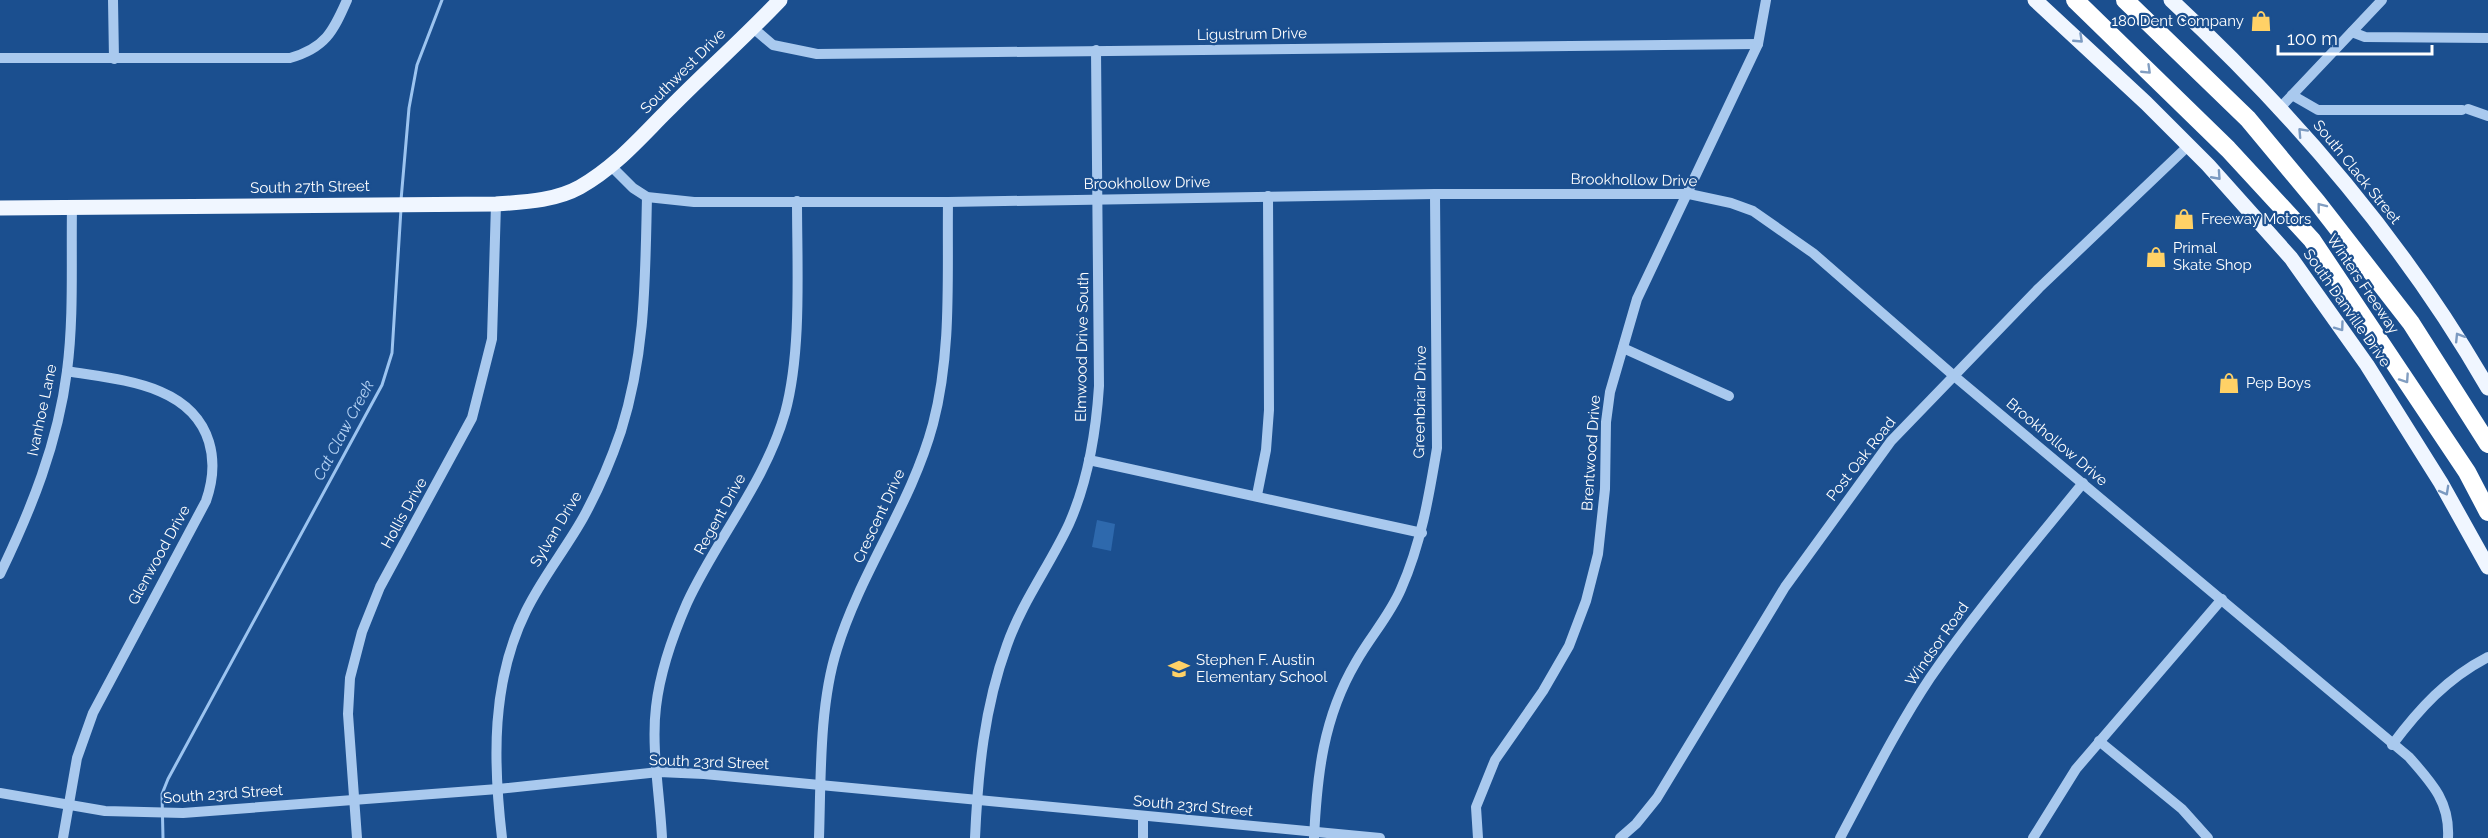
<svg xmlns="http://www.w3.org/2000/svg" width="2488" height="838" font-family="Raleway,sans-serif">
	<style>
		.green { fill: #2e69ad }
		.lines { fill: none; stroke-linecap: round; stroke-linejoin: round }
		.stream { stroke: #9cc4f0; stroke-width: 3 }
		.minor { stroke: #a9c9ee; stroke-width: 10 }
		.major { stroke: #f0f6ff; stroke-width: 15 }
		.highway { stroke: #fff; stroke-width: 18 }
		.oneway { stroke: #7b9ac1 }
		.oneway2 { stroke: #829ec1 }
		.labels { text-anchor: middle; stroke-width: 4.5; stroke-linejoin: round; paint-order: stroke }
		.poi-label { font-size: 15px; fill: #fff; stroke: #1b4f8f; text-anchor: start }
		.street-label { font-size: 15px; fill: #fff; stroke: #1b4f8f }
		.water-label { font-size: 16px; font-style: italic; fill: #b5d3f5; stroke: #1b4f8f }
	</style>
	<rect width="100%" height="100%" fill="#1b4f8f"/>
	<polygon class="green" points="1097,520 1115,524 1111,551 1092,547"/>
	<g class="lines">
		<g class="stream">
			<polyline points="401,200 409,108 417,65 442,0"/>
			<polyline points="163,838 162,794 168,779 382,385 392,353 401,209"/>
		</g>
		<g class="minor">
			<polyline points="113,0 114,59"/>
			<polyline points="753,28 773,45 817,54 1758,44"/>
			<polyline points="2352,32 2365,37 2488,38"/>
			<path d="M 0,58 L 290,58 C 325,48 333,32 347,0"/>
			<polyline points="2292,95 2318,110 2462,110"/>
			<polyline points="2468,109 2488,116"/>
			<polyline points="2278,110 2382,0"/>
			<path d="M 612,167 L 633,188 L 647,197 L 694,202 L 948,202 L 1435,194 L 1689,194 L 1731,203 L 1753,211 L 1813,253 L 1953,375 L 2409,757 C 2432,783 2450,802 2448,838"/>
			<polyline points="1623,348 1729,396"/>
			<polyline points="1089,460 1422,533"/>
			<polyline points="1257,495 1266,450 1269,410 1268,196"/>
			<path d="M 0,574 C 31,510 58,443 67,371 C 74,317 71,262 72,207"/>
			<polyline points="2099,741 2182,809 2208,838"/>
			<path d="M 2392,745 C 2419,709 2447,678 2488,657"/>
			<polyline points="0,793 105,811 183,813 498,789 659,772 704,774 1380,838"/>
			<path d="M 63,838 L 77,758 L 93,713 L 206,501 C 213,481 215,462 209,442 C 191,383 118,380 67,371"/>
			<polyline points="357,838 348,714 350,678 362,632 380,587 472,418 492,339 496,204"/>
			<path d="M 502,838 C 493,761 491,682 526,611 C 542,578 565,550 583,518 C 598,491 611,460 621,431 C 646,351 645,279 647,197"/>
			<path d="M 662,838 C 660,796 651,748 656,707 C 660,672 673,635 687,603 C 717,538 765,483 785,413 C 802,351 797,267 797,201"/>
			<path d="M 819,838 C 821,778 819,706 837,649 C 861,571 912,503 933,424 C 952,352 947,275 948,202"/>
			<path d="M 975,838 C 978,772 984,708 1007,645 C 1022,602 1050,565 1069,524 C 1088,481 1096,433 1099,386 L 1096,50"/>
			<polyline points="1143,838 1143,817"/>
			<path d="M 1314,838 C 1317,775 1323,718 1356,662 C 1370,637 1390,615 1401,589 C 1421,544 1429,496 1437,448 L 1435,194"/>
			<polyline points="1478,838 1476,807 1495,760 1543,691 1569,646 1586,601 1598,554 1605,489 1606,422 1610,392 1637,299 1758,44 1766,0"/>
			<polyline points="1620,838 1636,824 1657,798 1785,587 1891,441 2039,288 2187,147"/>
			<path d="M 1840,838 C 1869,784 1896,729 1930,678 C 1977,610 2031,547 2083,483"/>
			<polyline points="2033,838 2076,769 2222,599"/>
		</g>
		<g class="major">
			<polyline points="2035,0 2146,103 2208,165 2291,258 2367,365 2441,483 2488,567"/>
			<path d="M 2171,0 C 2294,114 2404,242 2488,388"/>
			<path d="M 0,208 L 496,204 C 524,202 555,201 580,187 C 615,167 638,140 666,112 C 703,74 743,39 780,0"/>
		</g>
		<g class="highway">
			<polyline points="2075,0 2228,149 2312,240 2467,472 2488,512"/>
			<polyline points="2125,0 2248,119 2317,202 2411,323 2488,444"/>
		</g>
	</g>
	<defs><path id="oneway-chevron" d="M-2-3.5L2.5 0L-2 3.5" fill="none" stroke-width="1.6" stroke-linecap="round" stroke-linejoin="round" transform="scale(1.5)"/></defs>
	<g class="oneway">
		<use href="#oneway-chevron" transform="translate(2079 39) rotate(43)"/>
		<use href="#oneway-chevron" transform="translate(2302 132) rotate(-133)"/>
		<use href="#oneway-chevron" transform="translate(2217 176) rotate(48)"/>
		<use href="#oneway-chevron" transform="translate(2340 327) rotate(54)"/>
		<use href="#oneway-chevron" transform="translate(2459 337) rotate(-122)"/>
		<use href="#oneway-chevron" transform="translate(2445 491) rotate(61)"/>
	</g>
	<g class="oneway2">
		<use href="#oneway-chevron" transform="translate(2147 70) rotate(44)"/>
		<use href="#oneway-chevron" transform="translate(2321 207) rotate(-128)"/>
		<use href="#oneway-chevron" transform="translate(2405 379) rotate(56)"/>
	</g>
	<defs>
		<symbol id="shop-bare" viewBox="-9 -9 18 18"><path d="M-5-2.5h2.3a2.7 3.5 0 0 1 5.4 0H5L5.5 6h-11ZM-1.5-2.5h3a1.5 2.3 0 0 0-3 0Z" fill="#ffd166" stroke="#1b4f8f" stroke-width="2.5" paint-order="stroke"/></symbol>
		<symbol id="school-bare" viewBox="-9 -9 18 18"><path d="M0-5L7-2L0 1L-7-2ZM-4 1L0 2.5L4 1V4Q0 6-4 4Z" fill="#ffd166" stroke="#1b4f8f" stroke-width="2.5" paint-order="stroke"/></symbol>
	</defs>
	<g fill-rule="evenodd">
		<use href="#shop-bare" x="2246" y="6" width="30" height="30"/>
		<use href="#shop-bare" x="2169" y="204" width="30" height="30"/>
		<use href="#shop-bare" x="2141" y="242" width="30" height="30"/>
		<use href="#shop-bare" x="2214" y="368" width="30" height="30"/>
		<use href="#school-bare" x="1164" y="654" width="30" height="30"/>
	</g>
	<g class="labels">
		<g class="poi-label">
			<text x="2244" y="26" text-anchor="end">180 Dent Company</text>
			<text x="2201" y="224">Freeway Motors</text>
			<text x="2173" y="253">Primal<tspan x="2173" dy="17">Skate Shop</tspan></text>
			<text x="2246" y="388">Pep Boys</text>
			<text x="1196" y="665">Stephen F. Austin<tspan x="1196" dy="17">Elementary School</tspan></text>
		</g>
		<g class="street-label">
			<text transform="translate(1252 34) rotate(-1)" y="5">Ligustrum Drive</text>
			<text transform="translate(683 71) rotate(-45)" y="5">Southwest Drive</text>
			<text transform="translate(2357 172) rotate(51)" y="5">South Clack Street</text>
			<text transform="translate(1634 180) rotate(1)" y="5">Brookhollow Drive</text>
			<text transform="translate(1147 183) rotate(-1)" y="5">Brookhollow Drive</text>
			<text transform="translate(310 187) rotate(-1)" y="5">South 27th Street</text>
			<text transform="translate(2363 284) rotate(56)" y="5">Winters Freeway</text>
			<text transform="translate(2347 308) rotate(55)" y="5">South Danville Drive</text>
			<text transform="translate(1082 347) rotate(-89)" y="5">Elmwood Drive South</text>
			<text transform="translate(1420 402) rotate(-89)" y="5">Greenbriar Drive</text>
			<text transform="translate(42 410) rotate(-78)" y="5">Ivanhoe Lane</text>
			<text transform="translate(2057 442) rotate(40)" y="5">Brookhollow Drive</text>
			<text transform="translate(1591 453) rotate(-86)" y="5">Brentwood Drive</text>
			<text transform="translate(1861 459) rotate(-52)" y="5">Post Oak Road</text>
			<text transform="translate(404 513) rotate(-61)" y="5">Hollis Drive</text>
			<text transform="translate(720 514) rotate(-61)" y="5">Regent Drive</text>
			<text transform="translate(879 516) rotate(-65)" y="5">Crescent Drive</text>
			<text transform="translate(556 529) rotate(-59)" y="5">Sylvan Drive</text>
			<text transform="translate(159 555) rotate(-61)" y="5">Glenwood Drive</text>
			<text transform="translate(1937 644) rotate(-55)" y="5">Windsor Road</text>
			<text transform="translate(709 762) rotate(2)" y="5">South 23rd Street</text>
			<text transform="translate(223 794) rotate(-4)" y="5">South 23rd Street</text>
			<text transform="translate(1193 806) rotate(5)" y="5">South 23rd Street</text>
		</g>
		<g class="water-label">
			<text transform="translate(343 430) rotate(-62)" y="6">Cat Claw Creek</text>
		</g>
	</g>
	<path d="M2278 45v9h154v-9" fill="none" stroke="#ffffff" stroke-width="3"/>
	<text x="2287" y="45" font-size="18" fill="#ffffff" stroke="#1b4f8f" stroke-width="4.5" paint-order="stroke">100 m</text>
</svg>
